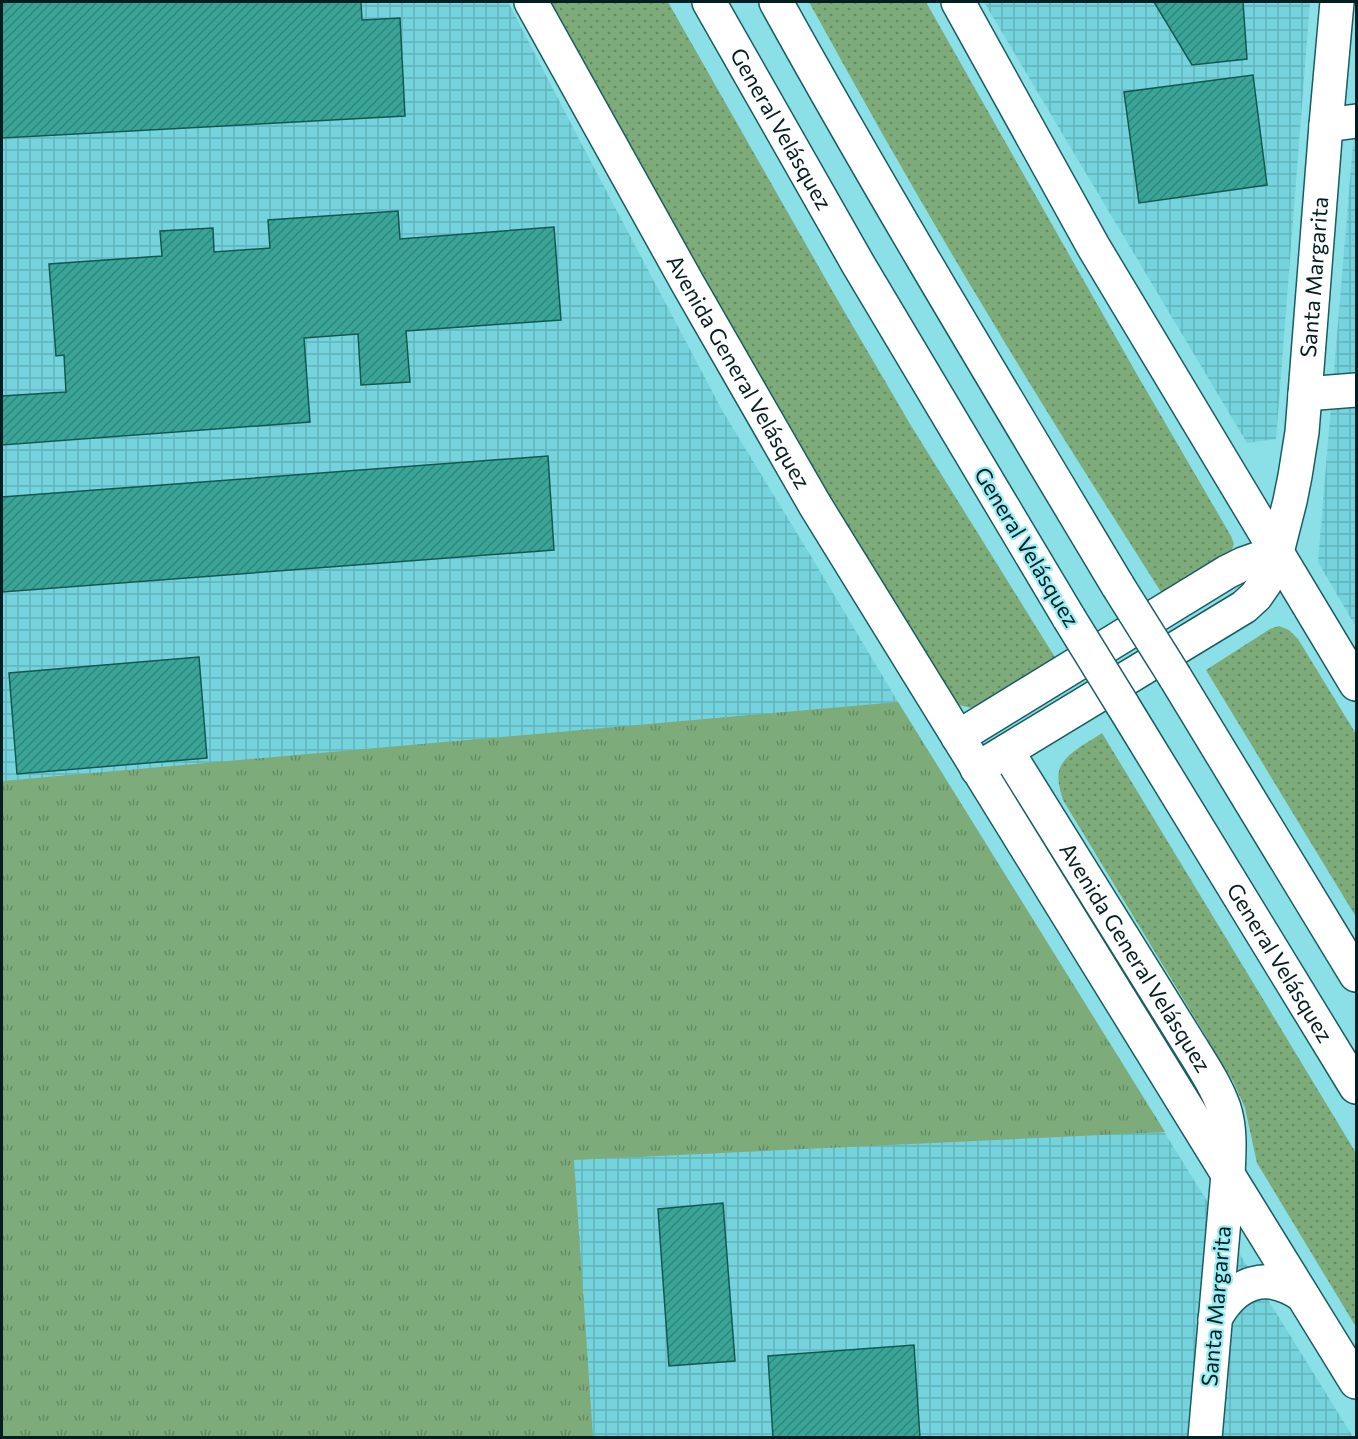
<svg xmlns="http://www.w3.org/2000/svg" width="1358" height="1439" font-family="Commissioner,sans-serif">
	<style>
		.industrial { fill: url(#industrial-grid) }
		.grass { fill: url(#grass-tufts) }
		.park { fill: url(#park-dots) }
		.building { fill: url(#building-hatch); stroke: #155850; stroke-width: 1.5 }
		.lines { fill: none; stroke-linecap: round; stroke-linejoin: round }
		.minor-casing { stroke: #195d63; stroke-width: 36 }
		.highway-casing { stroke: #195d63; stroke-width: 36 }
		.minor { stroke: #fff; stroke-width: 33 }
		.highway { stroke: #fff; stroke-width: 33 }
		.highway-bridge-casing { stroke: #195d63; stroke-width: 36; stroke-linecap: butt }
		.highway-bridge { stroke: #fff; stroke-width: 33 }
		.labels { text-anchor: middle; stroke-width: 4.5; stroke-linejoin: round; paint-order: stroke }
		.street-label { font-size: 22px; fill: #031e20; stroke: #98ecf3 }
	</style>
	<defs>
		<pattern id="industrial-grid" width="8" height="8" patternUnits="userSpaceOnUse" patternTransform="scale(1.5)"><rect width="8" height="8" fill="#74d3dc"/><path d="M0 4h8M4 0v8" fill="none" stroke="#63b5bc"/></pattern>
		<pattern id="grass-tufts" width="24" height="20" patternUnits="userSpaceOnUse" patternTransform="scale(1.5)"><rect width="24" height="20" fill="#7dac7a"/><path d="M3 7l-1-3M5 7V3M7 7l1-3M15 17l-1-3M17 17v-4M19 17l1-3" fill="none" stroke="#648b64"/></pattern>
		<pattern id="park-dots" width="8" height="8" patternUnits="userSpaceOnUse" patternTransform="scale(1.5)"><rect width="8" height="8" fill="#7dac7a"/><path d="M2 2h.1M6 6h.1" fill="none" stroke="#648b64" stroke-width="1.8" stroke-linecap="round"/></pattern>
		<pattern id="building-hatch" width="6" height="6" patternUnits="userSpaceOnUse" patternTransform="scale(1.5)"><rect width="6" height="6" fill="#3aa597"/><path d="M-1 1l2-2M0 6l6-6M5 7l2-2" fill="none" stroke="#2f867b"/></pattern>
	</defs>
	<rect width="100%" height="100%" fill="#8bdfe6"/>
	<g class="industrial">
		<polygon points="2,2 508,2 581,143 723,412 812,558 898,702 1353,1437 2,1438"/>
		<polygon points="984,2 1310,2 1276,439 1247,443"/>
		<polygon points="1356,120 1356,627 1318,562 1352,156"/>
	</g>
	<polygon class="grass" points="898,702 1165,1132 574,1160 593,1437 2,1437 2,781"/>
	<g class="park">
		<polygon points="547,2 668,2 837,299 910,424 1056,659 972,708 958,705 825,492 729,326"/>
		<path d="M 809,2 L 926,2 L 1135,371 L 1231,536 L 1234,544 L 1230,554 L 1173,590 L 1161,592 C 1104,502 1046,412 992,321 C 928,216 868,109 809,2 Z"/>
		<polygon points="1279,626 1289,630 1298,639 1356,734 1356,917 1206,670 1270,629"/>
		<path d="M 1102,733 L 1356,1153 L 1356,1327 L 1257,1163 L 1245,1108 L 1233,1081 L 1063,800 C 1060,791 1057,780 1059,771 C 1064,753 1088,743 1102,733 Z"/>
	</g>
	<g class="building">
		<polygon points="2,2 361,2 362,20 400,18 405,116 2,138"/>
		<polygon points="1154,2 1243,2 1247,59 1192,65"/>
		<polygon points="1253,75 1267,185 1139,203 1124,92"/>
		<polygon points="398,211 400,239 554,227 561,320 406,331 410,382 361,385 358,334 304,338 310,422 2,445 2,396 66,392 64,355 56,356 49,264 162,256 160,231 213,228 214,252 270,248 268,220"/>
		<polygon points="548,456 554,550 2,592 2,497"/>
		<polygon points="199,657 207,758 17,774 9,673"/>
		<polygon points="723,1203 735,1361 669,1366 658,1209"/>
		<polygon points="914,1345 920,1438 773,1438 768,1356"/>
	</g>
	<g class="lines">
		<defs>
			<g id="minor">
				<path id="s1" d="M 531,2 L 688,284 L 815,505 L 1356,1382"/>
				<polyline points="958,2 1093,246 1356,684"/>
				<polyline points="1326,125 1356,121"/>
				<polyline points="1305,394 1356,390"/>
				<polyline points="958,737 1227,572 1243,564 1277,552"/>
				<path id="s2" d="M 1007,751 L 1188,1042 C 1201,1063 1216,1085 1224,1108 C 1231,1129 1229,1153 1228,1174 L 1205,1438"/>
				<path id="s3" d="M 977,769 L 1244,607 L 1256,596 L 1265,583 L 1273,568 L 1290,501 L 1295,476 L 1302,432 L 1305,394 L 1326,125 L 1337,2"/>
				<path d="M 1215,1319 C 1235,1282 1266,1270 1302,1295"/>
			</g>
			<g id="highway">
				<path id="s4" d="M 709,2 L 858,264 L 1069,618"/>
				<path d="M 776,2 C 885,199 1002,392 1118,586"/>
				<polyline points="1175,677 1356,975"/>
				<path id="s5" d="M 1122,704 L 1356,1087"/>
			</g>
		</defs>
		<use href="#minor" class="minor-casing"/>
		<use href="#highway" class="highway-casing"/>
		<use href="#minor" class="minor"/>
		<use href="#highway" class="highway"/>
		<defs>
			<g id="highway-bridge">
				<polyline points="1118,586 1175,677"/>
				<polyline points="1069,618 1122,704"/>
			</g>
		</defs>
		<use href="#highway-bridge" class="highway-bridge-casing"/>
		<use href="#highway-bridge" class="highway-bridge"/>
	</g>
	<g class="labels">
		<g class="street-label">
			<text dy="8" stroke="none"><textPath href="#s4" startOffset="146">General Velásquez</textPath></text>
			<text dy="8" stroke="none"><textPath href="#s3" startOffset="656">Santa Margarita</textPath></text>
			<text dy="8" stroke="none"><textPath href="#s1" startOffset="424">Avenida General Velásquez</textPath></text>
			<text transform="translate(1027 547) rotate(59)" y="8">General Velásquez</text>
			<text dy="8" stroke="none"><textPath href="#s2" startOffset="243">Avenida General Velásquez</textPath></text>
			<text dy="8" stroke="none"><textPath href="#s5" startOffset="303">General Velásquez</textPath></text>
			<text transform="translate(1216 1306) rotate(-85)" y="8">Santa Margarita</text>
		</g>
	</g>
	<rect width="1358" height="1439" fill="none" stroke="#031e20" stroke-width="6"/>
</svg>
